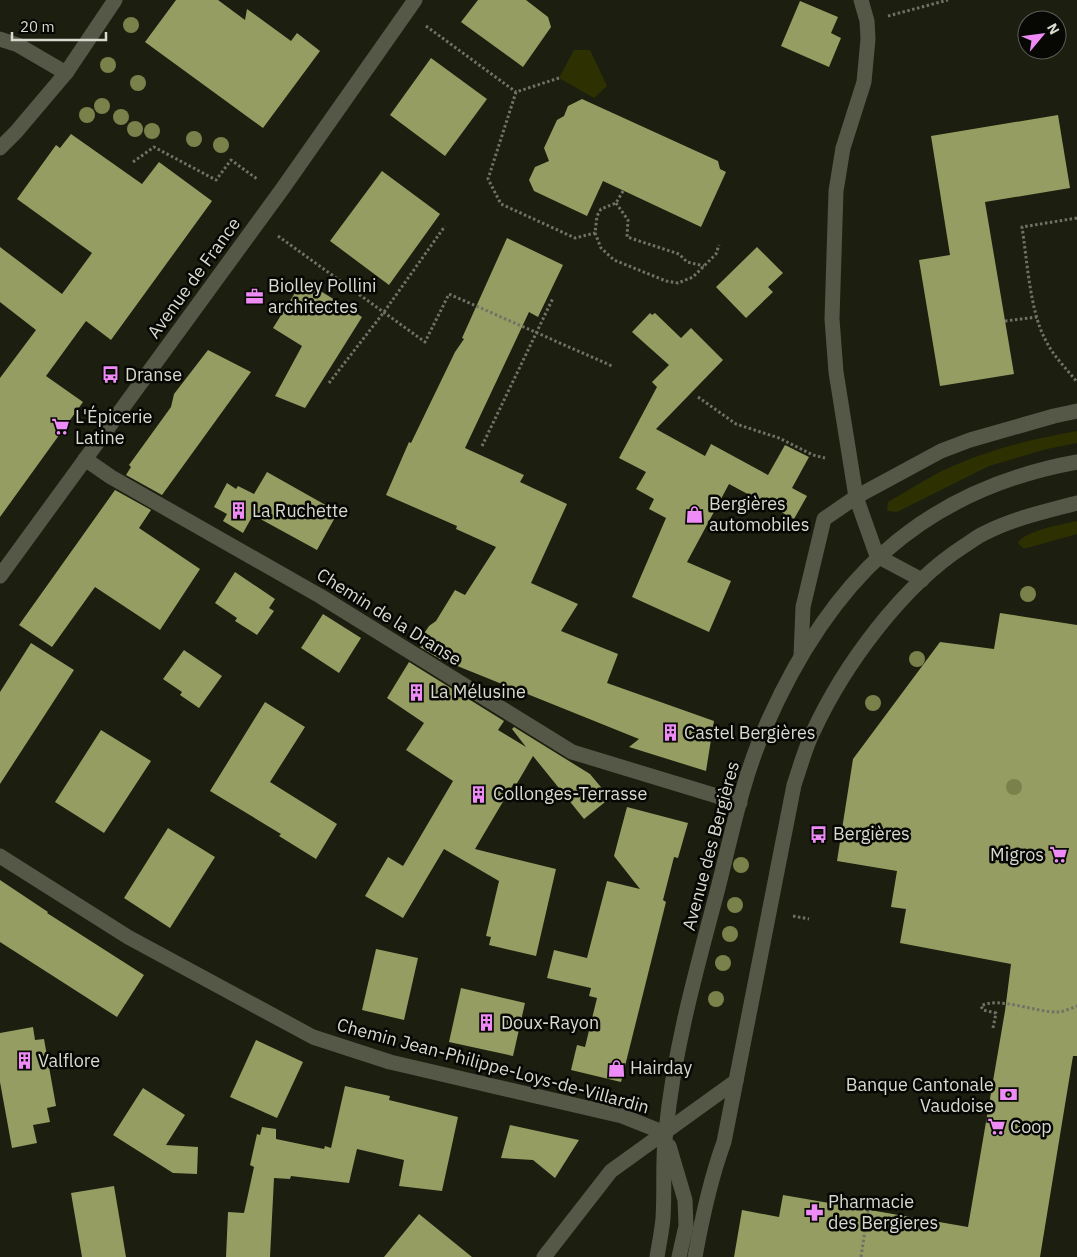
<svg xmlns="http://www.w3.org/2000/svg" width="1077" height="1257" font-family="'IBM Plex Sans',sans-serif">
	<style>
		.green { fill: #2d3102 }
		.building { fill: #959d62 }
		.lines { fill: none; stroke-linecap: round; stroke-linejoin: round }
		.path { stroke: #707265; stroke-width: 3; stroke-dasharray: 2.5 2.5; stroke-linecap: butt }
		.minor { stroke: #555747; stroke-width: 15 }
		.tree { fill: #7b814b }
		.labels { text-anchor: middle; stroke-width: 5; stroke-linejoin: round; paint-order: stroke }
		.street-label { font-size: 18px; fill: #d8dad0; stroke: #070804 }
		.poi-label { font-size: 18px; fill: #d8dad0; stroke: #070804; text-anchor: start }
	</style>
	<rect width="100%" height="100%" fill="#1c1e10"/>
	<g class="green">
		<polygon points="574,50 590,50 607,86 594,98 559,78"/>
		<path d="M 1077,431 L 1077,443 L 1047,449 L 989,466 L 897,512 L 887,511 L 888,502 C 906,492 925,479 944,470 C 986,450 1032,439 1077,431 Z"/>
		<path d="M 1077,521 L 1077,534 L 1027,548 L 1023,548 L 1018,543 C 1023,531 1064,524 1077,521 Z"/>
	</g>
	<g class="building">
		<polygon points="176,0 218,0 245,20 247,9 291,41 297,33 320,51 263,128 145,42"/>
		<polygon points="478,0 526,0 548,17 551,27 523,67 461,22"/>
		<polygon points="800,1 838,17 831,33 841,38 829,67 781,46"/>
		<polygon points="431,58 487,99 445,156 390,115"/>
		<polygon points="582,99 718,161 720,169 726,172 701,227 603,181 587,216 534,191 529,180 535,167 549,161 544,148 557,120 564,116 568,106"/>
		<polygon points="1058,115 1070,188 985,202 1014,374 940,386 919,260 950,255 931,136"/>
		<polygon points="71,134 142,184 159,162 212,201 111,340 86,321 46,376 83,402 0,517 0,378 36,330 0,302 0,247 62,294 92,253 17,199 56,145 60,148"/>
		<polygon points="382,171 440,214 389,285 330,241"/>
		<polygon points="507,238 563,265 538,317 529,312 465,448 524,475 520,482 567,504 531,583 578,604 561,631 618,654 607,683 714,721 706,771 629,747 639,739 440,659 420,647 424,639 425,632 429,626 436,621 455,590 465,595 496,547 456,529 457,526 386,495 409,442 411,443 455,352 464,339 462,338"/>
		<polygon points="757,247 783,273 768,287 773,292 746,318 716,287"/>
		<polygon points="303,280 362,317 305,408 275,396 302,346 273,328"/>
		<polygon points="650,313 652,315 655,313 681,338 691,328 723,360 656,429 705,456 711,444 768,475 785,445 809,457 792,488 807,496 794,519 729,484 687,562 731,581 709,632 632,597 666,518 649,509 654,499 636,489 646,472 619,458 657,387 652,382 669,365 632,332"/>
		<polygon points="208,350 251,372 162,495 126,475 131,467 129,465 171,407 174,394"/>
		<polygon points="267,472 338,512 317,550 253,515 243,533 223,521 227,514 214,507 227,483 236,489 238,486 254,494"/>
		<polygon points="115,490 151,510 139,528 200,569 160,630 95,587 52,647 19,625"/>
		<polygon points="235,572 275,599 269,608 274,611 257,635 235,621 237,618 215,603"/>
		<polygon points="1000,613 1077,625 1077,1056 1073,1056 1040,1257 734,1257 742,1210 779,1217 783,1195 968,1227 1005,1011 1011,964 900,943 906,909 891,907 897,871 837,861 853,759 940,642 994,649"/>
		<polygon points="323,614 361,638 339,673 301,648"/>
		<polygon points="31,643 74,670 0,784 0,692"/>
		<polygon points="184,650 222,676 199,708 180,695 182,692 163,679"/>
		<polygon points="409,662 504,721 498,730 526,747 512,729 514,727 590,774 610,798 584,819 533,756 516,785 514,783 475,849 556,869 536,956 489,945 491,937 486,936 499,881 444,849 403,918 365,896 388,857 403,866 453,781 406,750 424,723 387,698"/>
		<polygon points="265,702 305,727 270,782 337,824 316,859 279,836 281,834 210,791"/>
		<polygon points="101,730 151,761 104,833 55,802"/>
		<polygon points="627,807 688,823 678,858 674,857 663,900 666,902 621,1082 571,1070 577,1045 585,1047 597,998 589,996 591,988 547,978 554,950 587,958 607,881 640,889 614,856"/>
		<polygon points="168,828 215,857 170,928 124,898"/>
		<polygon points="0,880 48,912 47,913 144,975 117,1017 0,942"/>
		<polygon points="376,949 418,958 404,1020 362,1010"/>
		<polygon points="461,988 525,1003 513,1056 449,1042"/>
		<polygon points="33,1027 35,1040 44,1039 56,1106 47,1108 50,1122 33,1125 37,1143 12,1148 0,1082 0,1033"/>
		<polygon points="256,1040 303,1062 277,1118 230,1097"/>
		<polygon points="345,1086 390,1096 389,1100 458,1117 442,1191 399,1186 404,1160 357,1149 349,1183 291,1176 290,1179 274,1178 270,1257 226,1257 228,1212 244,1213 254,1167 250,1165 257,1134 260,1135 262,1127 276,1129 276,1139 324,1149 325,1146 331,1148"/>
		<polygon points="143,1088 185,1115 166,1145 198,1147 197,1174 173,1173 113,1135"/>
		<polygon points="510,1125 579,1140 555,1178 533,1160 501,1158"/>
		<polygon points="114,1186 126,1257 82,1257 71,1193"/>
		<polygon points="419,1214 472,1257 384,1257"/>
	</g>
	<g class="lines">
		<g class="path">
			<polyline points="888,16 948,0"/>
			<polyline points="426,26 516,92"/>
			<polyline points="559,78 516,92 488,179 501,204 575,238 595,233"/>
			<polyline points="133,162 154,147 216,180 231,160 257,179"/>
			<polyline points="623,191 616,203 601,209 597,216 595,233 601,248 614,260 666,281 678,283 693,277 716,254 719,245"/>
			<polyline points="616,203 628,220 627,237 679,254 687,262 704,266"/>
			<path d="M 1077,218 L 1022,227 C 1027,259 1030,311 1045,339 C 1053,356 1066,368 1077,382"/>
			<polyline points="278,236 425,342 449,294 612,366"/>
			<polyline points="1005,321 1037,317"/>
			<polyline points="329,383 384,312 445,226"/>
			<polyline points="698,397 736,424 779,438 813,455 825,458"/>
			<polyline points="482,446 553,298"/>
			<polyline points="793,916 809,919"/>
			<path d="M 993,1028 L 996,1013 L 983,1010 L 981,1006 C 998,996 1038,1013 1058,1012 C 1064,1012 1071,1008 1077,1006"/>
			<polyline points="861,1257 869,1203"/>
		</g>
		<g class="minor">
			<polyline points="861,0 867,21 868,39 864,82 843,148 836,191 832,319 836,372 856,497 877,556 922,580"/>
			<polyline points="0,39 18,45 66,73"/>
			<polyline points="0,148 16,132 66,73 115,0"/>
			<polyline points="85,459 111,477 320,596 572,752 740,803"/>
			<polyline points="0,576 283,188 415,0"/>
			<polyline points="801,655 803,607 824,519 856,497 941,451 970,440 1054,416 1077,411"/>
			<polyline points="0,856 128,937 313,1037 390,1062 622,1116 665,1133"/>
			<polyline points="669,1146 685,1200 686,1226 679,1257"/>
			<polyline points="544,1257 611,1171 736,1081"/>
			<path d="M 657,1257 C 659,1244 662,1231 663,1218 C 665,1189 662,1160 666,1131 C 674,1049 696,971 717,892 C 731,838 742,779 765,728 C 828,583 918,491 1077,462"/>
			<path d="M 695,1257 C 702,1218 710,1180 724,1142 L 794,785 C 800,768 805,748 813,732 C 844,665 902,586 964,546 C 972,541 979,535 987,532 C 1015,518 1047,511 1077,503"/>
		</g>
	</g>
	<g class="tree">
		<circle cx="131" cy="25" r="8"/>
		<circle cx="108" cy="65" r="8"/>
		<circle cx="138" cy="83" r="8"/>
		<circle cx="102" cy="106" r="8"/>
		<circle cx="87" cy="115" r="8"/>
		<circle cx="121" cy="117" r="8"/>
		<circle cx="135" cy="129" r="8"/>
		<circle cx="152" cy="131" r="8"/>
		<circle cx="194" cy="139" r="8"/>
		<circle cx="221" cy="145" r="8"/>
		<circle cx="1028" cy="594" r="8"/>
		<circle cx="917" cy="659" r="8"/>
		<circle cx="873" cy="703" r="8"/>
		<circle cx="1014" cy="787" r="8"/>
		<circle cx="741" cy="865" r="8"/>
		<circle cx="735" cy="905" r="8"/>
		<circle cx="730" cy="934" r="8"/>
		<circle cx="723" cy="963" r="8"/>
		<circle cx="716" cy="999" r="8"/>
	</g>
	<defs>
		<symbol id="office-bare" viewBox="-9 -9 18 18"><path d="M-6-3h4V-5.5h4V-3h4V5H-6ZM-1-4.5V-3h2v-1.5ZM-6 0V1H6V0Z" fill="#ef8bf7" stroke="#070804" stroke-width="2.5" paint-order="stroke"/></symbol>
		<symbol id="bus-bare" viewBox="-9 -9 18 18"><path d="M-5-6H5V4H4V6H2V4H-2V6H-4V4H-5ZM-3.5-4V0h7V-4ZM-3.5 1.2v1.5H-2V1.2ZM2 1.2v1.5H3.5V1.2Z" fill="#ef8bf7" stroke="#070804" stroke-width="2.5" paint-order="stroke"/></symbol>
		<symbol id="supermarket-bare" viewBox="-9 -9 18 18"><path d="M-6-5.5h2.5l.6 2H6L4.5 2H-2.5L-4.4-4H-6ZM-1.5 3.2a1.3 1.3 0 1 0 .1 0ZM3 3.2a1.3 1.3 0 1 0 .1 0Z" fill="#ef8bf7" stroke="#070804" stroke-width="2.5" paint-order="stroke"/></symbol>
		<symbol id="building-bare" viewBox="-9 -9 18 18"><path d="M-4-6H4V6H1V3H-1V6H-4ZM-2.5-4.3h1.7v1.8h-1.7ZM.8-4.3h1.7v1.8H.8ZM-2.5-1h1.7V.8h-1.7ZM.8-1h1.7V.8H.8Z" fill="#ef8bf7" stroke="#070804" stroke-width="2.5" paint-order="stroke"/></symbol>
		<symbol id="shop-bare" viewBox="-9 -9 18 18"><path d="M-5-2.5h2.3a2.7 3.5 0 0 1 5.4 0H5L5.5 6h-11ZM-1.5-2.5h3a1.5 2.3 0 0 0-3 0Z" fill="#ef8bf7" stroke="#070804" stroke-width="2.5" paint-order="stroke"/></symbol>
		<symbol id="bank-bare" viewBox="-9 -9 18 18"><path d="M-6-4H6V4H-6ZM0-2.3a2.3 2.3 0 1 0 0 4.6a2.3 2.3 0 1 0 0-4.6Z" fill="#ef8bf7" stroke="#070804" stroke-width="2.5" paint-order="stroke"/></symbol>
		<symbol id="pharmacy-bare" viewBox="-9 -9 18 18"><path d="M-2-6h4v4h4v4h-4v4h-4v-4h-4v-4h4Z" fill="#ef8bf7" stroke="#070804" stroke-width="2.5" paint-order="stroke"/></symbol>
	</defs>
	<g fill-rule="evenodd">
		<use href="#office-bare" x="242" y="284" width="25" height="25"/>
		<use href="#bus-bare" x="98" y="362" width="25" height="25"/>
		<use href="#supermarket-bare" x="48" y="414" width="25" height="25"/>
		<use href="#building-bare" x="226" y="498" width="25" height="25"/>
		<use href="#shop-bare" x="682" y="502" width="25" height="25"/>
		<use href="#building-bare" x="404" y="680" width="25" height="25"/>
		<use href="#building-bare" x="658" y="720" width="25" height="25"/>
		<use href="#building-bare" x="466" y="782" width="25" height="25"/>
		<use href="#bus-bare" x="806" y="822" width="25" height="25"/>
		<use href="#supermarket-bare" x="1046" y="842" width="25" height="25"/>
		<use href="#building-bare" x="474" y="1010" width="25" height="25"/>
		<use href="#building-bare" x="12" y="1048" width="25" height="25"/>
		<use href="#shop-bare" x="604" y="1056" width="25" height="25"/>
		<use href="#bank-bare" x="996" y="1082" width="25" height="25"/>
		<use href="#supermarket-bare" x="984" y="1114" width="25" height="25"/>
		<use href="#pharmacy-bare" x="802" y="1200" width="25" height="25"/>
	</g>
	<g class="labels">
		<g class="street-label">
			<text transform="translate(194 278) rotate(-54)" y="6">Avenue de France</text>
			<text transform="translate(389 617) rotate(32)" y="6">Chemin de la Dranse</text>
			<text transform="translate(711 846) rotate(-75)" y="6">Avenue des Bergières</text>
			<text transform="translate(493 1066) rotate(15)" y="6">Chemin Jean-Philippe-Loys-de-Villardin</text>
		</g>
		<g class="poi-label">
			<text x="268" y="292">Biolley Pollini<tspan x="268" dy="21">architectes</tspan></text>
			<text x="125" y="381">Dranse</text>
			<text x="75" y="423">L'Épicerie<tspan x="75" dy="21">Latine</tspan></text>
			<text x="709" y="510">Bergières<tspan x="709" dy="21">automobiles</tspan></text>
			<text x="252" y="517">La Ruchette</text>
			<text x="430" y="698">La Mélusine</text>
			<text x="684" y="739">Castel Bergières</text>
			<text x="493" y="800">Collonges-Terrasse</text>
			<text x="833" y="840">Bergières</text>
			<text x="1044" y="861" text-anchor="end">Migros</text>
			<text x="501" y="1029">Doux-Rayon</text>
			<text x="38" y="1067">Valflore</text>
			<text x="630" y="1074">Hairday</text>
			<text x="994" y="1091" text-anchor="end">Banque Cantonale<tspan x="994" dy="21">Vaudoise</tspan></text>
			<text x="1010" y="1133">Coop</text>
			<text x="828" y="1208">Pharmacie<tspan x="828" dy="21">des Bergieres</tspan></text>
		</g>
	</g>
	<g transform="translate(1042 35) rotate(61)"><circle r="24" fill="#070804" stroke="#5b5c56"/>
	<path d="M0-4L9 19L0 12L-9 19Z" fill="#ef8bf7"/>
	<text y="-8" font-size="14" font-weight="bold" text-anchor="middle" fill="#d8dad0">N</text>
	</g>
	<path d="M12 32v8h94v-8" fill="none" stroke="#d8dad0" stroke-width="2.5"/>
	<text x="20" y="32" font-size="15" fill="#d8dad0" stroke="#070804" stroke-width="4" paint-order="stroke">20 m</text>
</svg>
